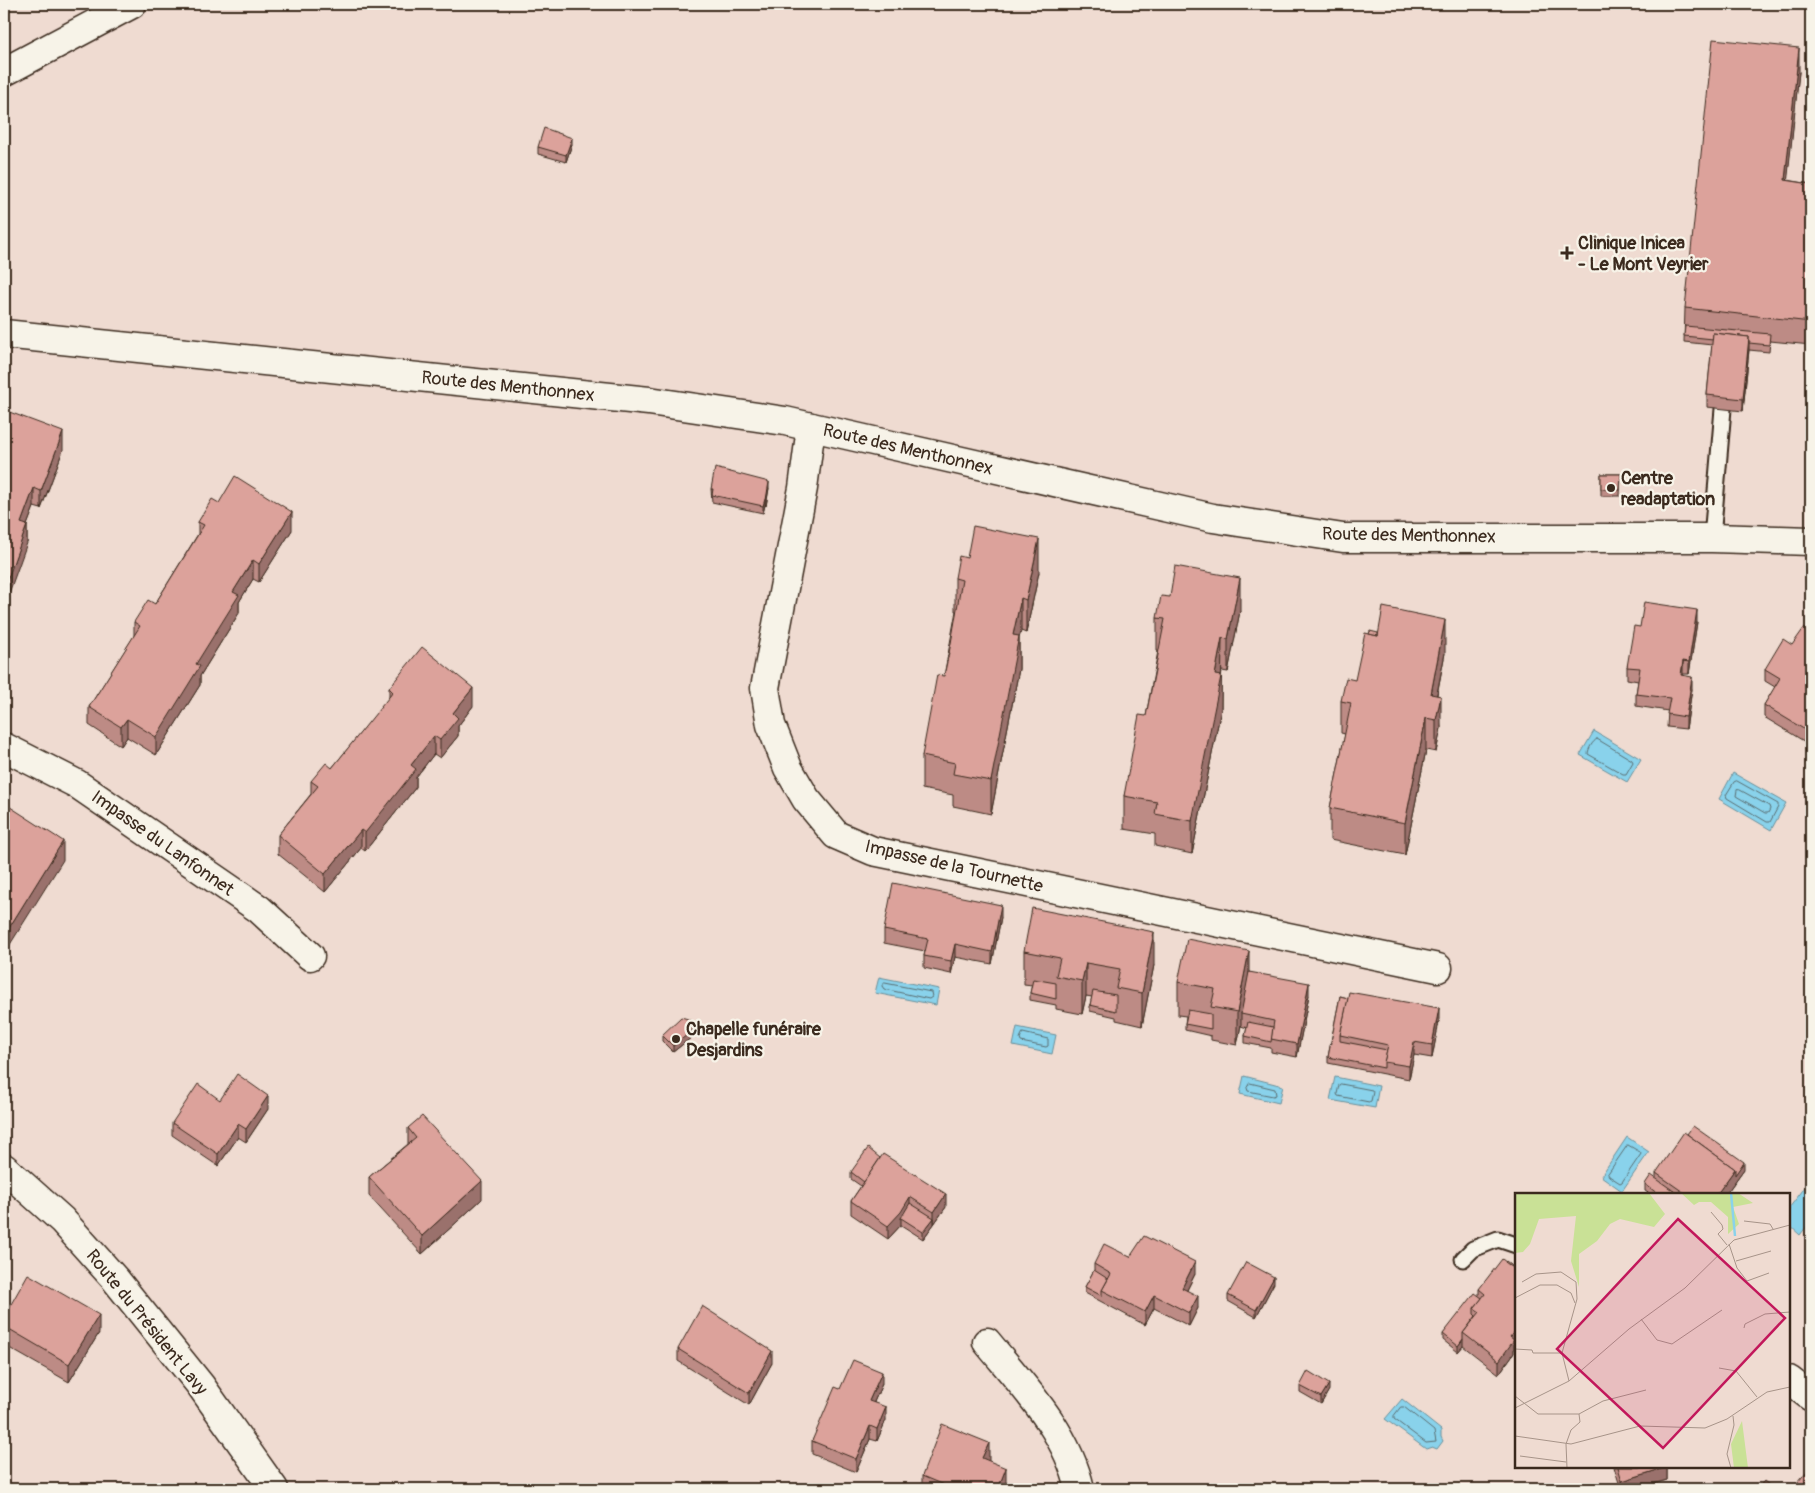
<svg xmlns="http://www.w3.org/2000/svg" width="1815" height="1493" font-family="Pangolin,sans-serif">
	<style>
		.water { fill: #89d2eb; stroke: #6a8f99 }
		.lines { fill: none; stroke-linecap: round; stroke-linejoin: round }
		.shore { stroke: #5a6d70; stroke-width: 1 }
		.service-casing { stroke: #3b2a1e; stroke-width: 19 }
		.minor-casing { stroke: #3b2a1e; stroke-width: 31 }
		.tertiary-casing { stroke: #3b2a1e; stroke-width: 31 }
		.service { stroke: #f7f3e8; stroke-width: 15 }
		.minor { stroke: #f7f3e8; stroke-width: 28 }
		.tertiary { stroke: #f7f3e8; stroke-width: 28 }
		.wall { fill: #bd8b85; stroke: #3b2a1e }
		.shaded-wall { fill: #9a716c; stroke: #3b2a1e }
		.building { fill: #dca29b; stroke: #3b2a1e }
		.poi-dot { fill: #3b2a1e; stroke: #f7f3e8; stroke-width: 2 }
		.labels { text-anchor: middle; stroke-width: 4.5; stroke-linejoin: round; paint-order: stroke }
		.poi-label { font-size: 18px; font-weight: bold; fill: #3b2a1e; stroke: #f7f3e8; text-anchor: start }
		.street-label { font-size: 18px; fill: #3b2a1e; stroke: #f7f3e8 }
		.inset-river { fill: none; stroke: #89d2eb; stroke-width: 2.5 }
		.inset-road { fill: none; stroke: #a79489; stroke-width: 1 }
		.view { fill: #c2185b; fill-opacity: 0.15; stroke: #c2185b; stroke-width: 2.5 }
		.inset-edge { fill: none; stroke: #3b2a1e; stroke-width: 2.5 }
	</style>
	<rect width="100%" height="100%" fill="#efdbd1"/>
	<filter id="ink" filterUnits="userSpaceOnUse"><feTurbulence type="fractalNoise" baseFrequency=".02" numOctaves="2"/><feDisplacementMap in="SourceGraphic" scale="10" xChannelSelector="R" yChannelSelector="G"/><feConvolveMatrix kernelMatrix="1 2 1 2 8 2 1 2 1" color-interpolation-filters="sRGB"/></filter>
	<g filter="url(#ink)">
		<g class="water">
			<polygon points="1594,731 1641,759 1627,782 1580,755"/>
			<polygon points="1733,773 1786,803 1771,830 1719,799"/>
			<polygon points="879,977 939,989 936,1005 875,993"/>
			<polygon points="1017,1027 1056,1035 1052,1054 1013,1046"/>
			<polygon points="1244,1076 1283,1086 1279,1103 1240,1094"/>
			<polygon points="1335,1077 1379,1086 1375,1108 1330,1100"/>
			<polygon points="1627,1137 1649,1152 1622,1191 1601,1176"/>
			<polygon points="1810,1181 1811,1221 1800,1235 1789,1225 1789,1208"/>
			<polygon points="1402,1399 1441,1430 1441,1437 1443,1441 1437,1449 1432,1447 1426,1449 1385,1419"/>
		</g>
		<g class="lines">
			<g class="shore">
				<path d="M 1597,739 L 1632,760 L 1633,762 L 1626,774 L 1623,774 L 1588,754 C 1588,749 1593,741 1597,739 Z"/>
				<polygon points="1737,781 1778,804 1778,807 1770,822 1767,822 1727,798 1726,795 1734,782"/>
				<polygon points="1740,790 1769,806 1770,809 1768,813 1765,813 1736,796 1737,790"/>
				<polygon points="885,983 931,992 932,997 929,999 884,989 882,986"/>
				<polygon points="1023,1033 1048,1039 1048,1046 1046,1047 1021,1042 1020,1039"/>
				<polygon points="1250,1083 1275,1089 1276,1095 1273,1096 1248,1091 1247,1088"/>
				<polygon points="1341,1084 1372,1090 1373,1092 1371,1101 1369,1102 1338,1096 1337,1094 1339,1085"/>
				<polygon points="1628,1145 1640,1152 1641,1154 1622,1182 1620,1183 1609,1176 1608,1174"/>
				<polygon points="1401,1407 1404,1407 1434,1431 1436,1442 1426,1443 1394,1419 1394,1416"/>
			</g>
			<defs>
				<g id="service">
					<polyline points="1712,538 1723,409"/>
					<polyline points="1463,1259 1473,1249 1498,1239 1516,1245"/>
				</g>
				<g id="minor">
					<polyline points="4,72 132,4"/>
					<polyline points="811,427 803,488 765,688 771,725 788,768 806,799 836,835 873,851 1438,968"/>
					<polyline points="4,747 77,784 259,909 310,956"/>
					<polyline points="4,1168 62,1220 115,1279 201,1386 274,1489"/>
					<path d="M 987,1342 C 1024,1387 1067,1431 1080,1489"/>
					<polyline points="1789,1380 1811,1397"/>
				</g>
				<polyline id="tertiary" points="4,334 649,401 785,421 1213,518 1343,538 1712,538 1811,541"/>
			</defs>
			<use href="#service" class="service-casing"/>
			<use href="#minor" class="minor-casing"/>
			<use href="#tertiary" class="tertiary-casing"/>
			<use href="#service" class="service"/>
			<use href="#minor" class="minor"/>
			<use href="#tertiary" class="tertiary"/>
		</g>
		<g class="wall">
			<polygon points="1799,72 1787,180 1811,184 1811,345 1770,341 1769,352 1749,350 1743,411 1707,407 1707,395 1712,345 1684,342 1685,308"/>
			<polygon points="572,144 566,162 538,154 538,147"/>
			<polygon points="4,410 63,450 41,509 34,507 27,525 27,543"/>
			<polygon points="1601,474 1621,474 1620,496 1601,496"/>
			<polygon points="769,488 766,506 765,505 763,513 712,502 711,489"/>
			<polygon points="219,503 292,530 259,582 253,579 239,602 239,613 200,676 200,685 156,755 127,737 121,746 89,725 89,707 134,636 134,622 155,604 198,534 198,522"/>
			<polygon points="967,558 1039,572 1026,633 1021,631 1019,638 1019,669 991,814 953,806 953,795 922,789 922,756 944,676 956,611 955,611 955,578"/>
			<polygon points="1240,611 1228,672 1222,671 1221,677 1221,709 1192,854 1155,846 1155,834 1124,829 1124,796 1146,716 1158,651 1157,651 1157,618"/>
			<polygon points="1697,622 1689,674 1683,674 1683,675 1692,689 1686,729 1667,727 1668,711 1636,706 1636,694 1638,681 1627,679 1627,667 1640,627"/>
			<polygon points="1811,633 1807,743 1764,717 1764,705 1775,687 1765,681 1765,669 1792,645"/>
			<polygon points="1445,653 1437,695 1441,728 1436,752 1426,750 1405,855 1330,840 1330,808 1345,734 1341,733 1341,701 1355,680"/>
			<polygon points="389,688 473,706 458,726 458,736 440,758 434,754 416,777 416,787 365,851 361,848 325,892 278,854 278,835 311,794 311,781 332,768 389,698"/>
			<polygon points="1001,917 992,964 955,957 951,974 924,968 924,956 925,951 884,943 884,930"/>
			<polygon points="1024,951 1154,965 1142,1026 1116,1020 1116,1017 1090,1011 1090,1005 1092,997 1086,996 1082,1014 1056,1009 1056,1005 1030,1000 1030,993 1032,985 1024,984"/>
			<polygon points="1249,972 1309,995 1297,1057 1271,1052 1271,1048 1245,1043 1245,1036 1247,1028 1241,1026 1241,1025 1237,1045 1211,1040 1211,1036 1185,1030 1185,1024 1186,1016 1178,1015 1178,982"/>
			<polygon points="1340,996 1439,1021 1432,1058 1414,1055 1409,1079 1328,1063 1328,1057"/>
			<polygon points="693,1030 692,1037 673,1052 662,1041 662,1035"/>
			<polygon points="220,1100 268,1109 246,1142 238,1137 218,1166 172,1135 172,1123"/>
			<polygon points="408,1128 482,1199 422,1254 369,1196 369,1177 408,1144"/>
			<polygon points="1744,1169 1726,1194 1650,1194 1645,1191 1645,1184 1656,1178 1656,1173"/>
			<polygon points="851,1172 946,1207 934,1224 923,1239 901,1225 888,1239 851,1214 851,1201 861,1186 851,1179"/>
			<polygon points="1130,1257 1195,1274 1187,1290 1198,1308 1189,1326 1154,1308 1145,1325 1085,1293 1085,1287 1094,1270 1094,1264"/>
			<polygon points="1516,1269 1516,1341 1514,1344 1514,1353 1499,1374 1463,1346 1458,1352 1443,1340 1443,1334 1479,1295 1479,1289"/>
			<polygon points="1274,1283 1256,1317 1228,1301 1228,1295"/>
			<polygon points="4,1302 10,1306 99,1333 69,1382 4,1345"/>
			<polygon points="678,1349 772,1363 749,1405 678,1361"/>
			<polygon points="882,1384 874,1402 886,1420 877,1441 870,1439 856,1472 812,1454 812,1441 840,1389"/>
			<polygon points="1300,1386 1329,1390 1321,1404 1300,1392"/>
			<polygon points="989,1461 1006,1487 1005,1489 922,1489 922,1476"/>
			<polygon points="1614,1467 1667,1467 1667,1480 1636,1489 1621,1489"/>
		</g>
		<g class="shaded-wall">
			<polygon points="1799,48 1799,72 1785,203 1785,180"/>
			<polygon points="572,138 572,144 566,162 566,155"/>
			<polygon points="1749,337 1749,349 1743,411 1743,399"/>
			<polygon points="63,432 63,450 41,509 41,491"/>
			<polygon points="769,482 769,488 766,506 766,500"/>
			<polygon points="34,488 34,507 21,541 21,523"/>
			<polygon points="765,499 765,505 763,513 763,506"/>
			<polygon points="292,512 292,530 259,582 259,564"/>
			<polygon points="27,525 27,543 4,607 4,589"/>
			<polygon points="1039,539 1039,572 1026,633 1026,600"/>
			<polygon points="253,560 253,579 239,602 239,613 200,676 200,685 156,755 156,737 233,592"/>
			<polygon points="1240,578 1240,611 1228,672 1228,639"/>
			<polygon points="1021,598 1021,631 1019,638 1019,669 991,814 991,781 1013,635"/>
			<polygon points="1697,610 1697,622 1689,674 1689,662"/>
			<polygon points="1445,620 1445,653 1432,719 1431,694"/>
			<polygon points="1222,638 1221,709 1192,854 1192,821 1215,675"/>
			<polygon points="1683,661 1683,674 1681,688 1681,675"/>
			<polygon points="1692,677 1692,689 1686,729 1686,717"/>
			<polygon points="473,688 473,706 458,726 458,736 440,758 440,740 453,713"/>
			<polygon points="1441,696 1441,728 1436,752 1436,720"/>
			<polygon points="1426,718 1426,750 1405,855 1405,823"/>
			<polygon points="127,719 127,737 121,746 121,727"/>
			<polygon points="1811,724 1811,737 1807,743 1807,731"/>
			<polygon points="434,736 434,754 416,777 416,787 365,851 365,833 411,765"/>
			<polygon points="361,830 361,848 325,892 325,874"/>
			<polygon points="63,841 63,860 4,954 4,936"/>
			<polygon points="1001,905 1001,917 992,964 992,952"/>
			<polygon points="1154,932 1154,965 1142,1026 1142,993"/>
			<polygon points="955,944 955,957 951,974 951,961"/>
			<polygon points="1249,951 1249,984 1241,1014 1241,1025 1237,1045 1237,1012"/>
			<polygon points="1086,963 1086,996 1082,1014 1082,981"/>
			<polygon points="1309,983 1309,995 1297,1057 1297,1044"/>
			<polygon points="1439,1008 1439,1021 1432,1058 1432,1045"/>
			<polygon points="693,1023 692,1037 673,1052 673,1046"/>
			<polygon points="1414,1042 1414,1055 1409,1079 1409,1066"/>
			<polygon points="268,1096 268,1109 246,1142 246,1129"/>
			<polygon points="238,1124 238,1137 218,1166 218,1154"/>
			<polygon points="1744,1162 1744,1169 1726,1194 1717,1194 1735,1169"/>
			<polygon points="482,1181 482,1199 422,1254 422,1236"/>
			<polygon points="946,1194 946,1207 934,1224 934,1212"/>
			<polygon points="910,1197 910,1210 901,1218 901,1225 888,1239 888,1226"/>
			<polygon points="934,1218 934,1224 923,1239 923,1232"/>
			<polygon points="1195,1262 1195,1274 1182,1300 1182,1288"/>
			<polygon points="1274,1277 1274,1283 1256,1317 1256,1310"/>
			<polygon points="1154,1295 1154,1308 1145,1325 1145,1312"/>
			<polygon points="1198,1296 1198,1308 1189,1326 1189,1313"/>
			<polygon points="99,1315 99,1333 69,1382 69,1364"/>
			<polygon points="1516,1329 1516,1341 1514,1344 1514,1353 1499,1374 1499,1361 1510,1337"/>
			<polygon points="1463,1339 1463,1346 1458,1352 1458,1346"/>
			<polygon points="772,1351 772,1363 749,1405 749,1393"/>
			<polygon points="882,1372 882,1384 869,1413 869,1401"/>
			<polygon points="1329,1384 1329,1390 1321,1404 1321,1397"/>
			<polygon points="886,1407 886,1420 877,1441 877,1429"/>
			<polygon points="870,1426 870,1439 856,1472 856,1459"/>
			<polygon points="989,1443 989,1462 982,1458"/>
			<polygon points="1667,1467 1667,1480 1636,1489 1622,1489 1622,1481"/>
			<polygon points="1006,1468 1006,1487 1005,1489 998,1489"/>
		</g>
		<g class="building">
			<polygon points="1713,39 1799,48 1785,180 1811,184 1811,322 1685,308"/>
			<polygon points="544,128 572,138 566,155 538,147"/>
			<polygon points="1685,326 1770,334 1769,345 1749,343 1749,337 1713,333 1713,339 1684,336"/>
			<polygon points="1713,333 1749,337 1743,399 1707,395"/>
			<polygon points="4,410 63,432 41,491 34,488 21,523 27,525 4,589"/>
			<polygon points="715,468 769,482 766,500 765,499 763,506 712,495 713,489 711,489"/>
			<polygon points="1601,474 1621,474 1620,490 1601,489"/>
			<polygon points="235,476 292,512 259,564 253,560 233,592 239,595 196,664 200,666 156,737 127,719 121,727 89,707 140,626 134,622 148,600 155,604 204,525 198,522 212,499 219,503"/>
			<polygon points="973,526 1039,539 1026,600 1021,598 1013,635 1019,636 991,781 953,774 955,763 922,756 937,675 944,676 951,643 962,580 955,578 959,556 967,558"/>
			<polygon points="1175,566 1240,578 1228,639 1222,638 1215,675 1221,676 1192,821 1155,814 1157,802 1124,796 1139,715 1146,716 1165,619 1157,618 1161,596 1170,597"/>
			<polygon points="1644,602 1697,610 1689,662 1683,661 1681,675 1692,677 1686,717 1667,714 1670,698 1636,694 1640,668 1627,667 1634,626 1640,627"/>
			<polygon points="1383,607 1445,620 1431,694 1441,696 1436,720 1426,718 1405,823 1330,808 1351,703 1341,701 1346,678 1355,680 1365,633 1378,636"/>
			<polygon points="1804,628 1811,633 1811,724 1807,731 1764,705 1780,678 1765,669 1783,639 1792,645"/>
			<polygon points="1370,631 1378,633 1378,636 1369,634"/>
			<polygon points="422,647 473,688 453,713 458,718 440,740 434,736 411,765 416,769 365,833 361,830 325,874 278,835 318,786 311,781 326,763 332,768 393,692 389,688"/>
			<polygon points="4,803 63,841 4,936"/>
			<polygon points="893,883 1001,905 992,952 955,944 951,961 924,956 928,939 884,930"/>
			<polygon points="1032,908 1154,932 1142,993 1116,988 1120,969 1086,963 1082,981 1056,976 1060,958 1024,951"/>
			<polygon points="1187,939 1249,951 1237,1012 1211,1007 1215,989 1178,982"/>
			<polygon points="1249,972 1309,983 1297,1044 1271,1039 1274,1021 1241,1014"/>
			<polygon points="1033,979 1056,983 1056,999 1030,993"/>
			<polygon points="1093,991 1116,995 1116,1011 1090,1005"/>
			<polygon points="1349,992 1439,1008 1432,1045 1414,1042 1409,1066 1384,1062 1388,1045 1340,1035"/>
			<polygon points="1340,996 1348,998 1340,1035 1340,1041 1387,1050 1384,1062 1384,1068 1328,1057"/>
			<polygon points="1188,1010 1211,1014 1211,1029 1185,1024"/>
			<polygon points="681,1017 688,1019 693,1023 692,1031 673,1046 662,1035"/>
			<polygon points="1248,1022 1273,1027 1271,1042 1245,1036"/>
			<polygon points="237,1074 268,1096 246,1129 238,1124 218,1154 172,1123 198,1084 220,1100"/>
			<polygon points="422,1116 482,1181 422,1236 369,1177 416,1138 408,1128"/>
			<polygon points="1693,1126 1744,1162 1735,1175 1735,1169 1687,1134"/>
			<polygon points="1684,1132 1735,1169 1717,1194 1686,1194 1656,1173"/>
			<polygon points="868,1148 880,1158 864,1182 851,1172"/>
			<polygon points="883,1154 946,1194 934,1212 910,1197 901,1212 888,1226 851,1201"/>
			<polygon points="1651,1175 1678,1194 1658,1194 1645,1184"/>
			<polygon points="910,1203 934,1218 923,1232 901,1218"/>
			<polygon points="1144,1236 1195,1262 1182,1288 1198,1296 1189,1313 1154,1295 1145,1312 1102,1290 1111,1274 1094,1264 1104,1244 1130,1257"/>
			<polygon points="1502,1259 1516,1270 1516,1329 1510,1337 1514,1340 1499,1361 1463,1333 1480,1312 1474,1308 1485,1294 1479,1289"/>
			<polygon points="1506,1261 1516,1269 1516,1270 1505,1262"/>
			<polygon points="1246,1262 1274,1277 1256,1310 1228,1295"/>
			<polygon points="1094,1270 1108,1279 1102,1290 1102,1296 1085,1287"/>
			<polygon points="28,1274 99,1315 69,1364 4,1326 4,1302 10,1306"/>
			<polygon points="1475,1293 1482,1298 1474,1308 1474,1314 1476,1316 1463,1333 1463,1339 1458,1346 1443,1334"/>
			<polygon points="702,1306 772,1351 749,1393 678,1349"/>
			<polygon points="853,1360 882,1372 869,1401 886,1407 877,1429 870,1426 856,1459 812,1441 835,1387 840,1389"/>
			<polygon points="1308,1371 1329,1384 1321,1397 1300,1386"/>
			<polygon points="942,1424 989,1443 982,1458 1006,1468 998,1489 953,1489 922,1476"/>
			<polygon points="1618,1467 1667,1467 1622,1481"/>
			<polygon points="1808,1470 1811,1473 1811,1489 1792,1489"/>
			<polygon points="1764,1481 1774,1489 1757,1489"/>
		</g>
	</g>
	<g class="poi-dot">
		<path d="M1564.5 245.5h5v5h5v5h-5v5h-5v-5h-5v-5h5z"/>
		<circle cx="1611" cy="488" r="5"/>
		<circle cx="676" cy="1039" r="5"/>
	</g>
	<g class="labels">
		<g class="poi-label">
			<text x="1578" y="249">Clinique Inicea<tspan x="1578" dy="21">- Le Mont Veyrier</tspan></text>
			<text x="1621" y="484">Centre<tspan x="1621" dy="21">readaptation</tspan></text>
			<text x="686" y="1035">Chapelle funéraire<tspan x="686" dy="21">Desjardins</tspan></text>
		</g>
		<g class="street-label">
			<text transform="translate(508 386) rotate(6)" y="6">Route des Menthonnex</text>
			<text transform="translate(908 449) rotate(13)" y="6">Route des Menthonnex</text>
			<text transform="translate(1409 535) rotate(1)" y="6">Route des Menthonnex</text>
			<text transform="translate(163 843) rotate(35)" y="6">Impasse du Lanfonnet</text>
			<text transform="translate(954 866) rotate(13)" y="6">Impasse de la Tournette</text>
			<text transform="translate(147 1322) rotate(51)" y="6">Route du Président Lavy</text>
		</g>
	</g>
	<g transform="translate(1515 1193)">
		<rect width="275" height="275" fill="#efdbd1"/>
		<path d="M 0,0 L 134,0 L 150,21 L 139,34 L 105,26 L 95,31 L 82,48 L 64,61 L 64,94 L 56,68 L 61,23 L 24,26 L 15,51 L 8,59 L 0,60 ZM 166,0 L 223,0 L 238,10 L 218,14 L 224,31 L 213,41 L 213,24 L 196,9 L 184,9 L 179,12 ZM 227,228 L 233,275 L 219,275 L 216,251 Z" fill="#c9e196"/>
		<path class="inset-river" d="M 216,0 L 220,43"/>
		<path class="inset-road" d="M 196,19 L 207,32 L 208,36 L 203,41 L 212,52M 229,28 L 255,31 L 258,36M 214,51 L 222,75 L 232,88 L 254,80M 221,68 L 256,58M 7,89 L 21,81 L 46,79 L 61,89 L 62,106 L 47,160 L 54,188M 0,105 L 25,92 L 42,92 L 56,100 L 60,110M 126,126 L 142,147 L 157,151 L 207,117M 229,135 L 230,131 L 250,121 L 275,119M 0,156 L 17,157 L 18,160 L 47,160M 204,175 L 221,178 L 242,204M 0,203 L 23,221 L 64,221 L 65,229 L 56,237 L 51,251 L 52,275M 0,215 L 54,188 L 114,136 L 170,95 L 219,47 L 275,32M 64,221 L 88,208 L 131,197M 0,243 L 56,251 L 125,233 L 190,235 L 212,226 L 252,199 L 275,194M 5,263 L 51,269M 216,275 L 212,261 L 219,232 L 218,223"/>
		<path class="view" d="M 163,26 L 270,125 L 148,255 L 42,156 Z"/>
		<rect width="275" height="275" class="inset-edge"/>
	</g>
	<rect width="1815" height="1493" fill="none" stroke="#f7f3e8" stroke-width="20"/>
	<rect x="10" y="10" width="1795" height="1473" fill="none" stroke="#3b2a1e" stroke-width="2" filter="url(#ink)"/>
</svg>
